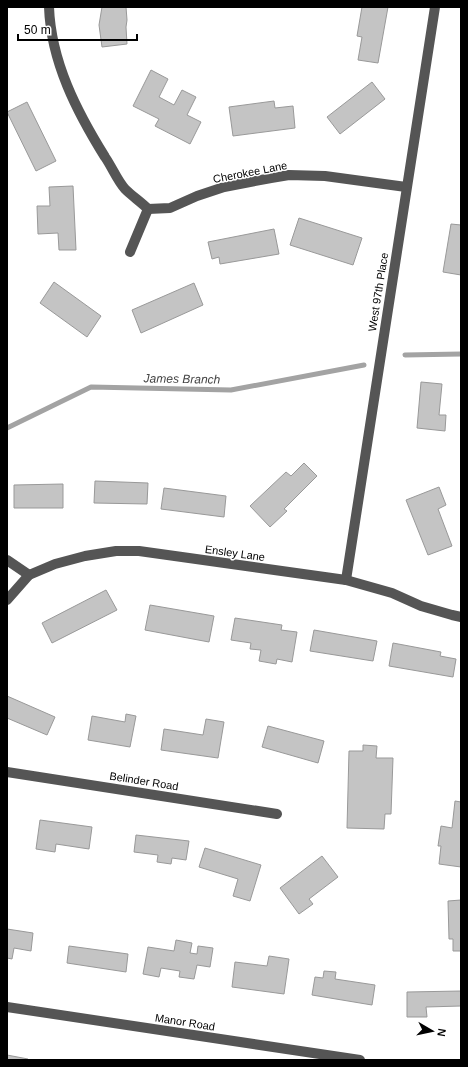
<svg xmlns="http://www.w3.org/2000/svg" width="468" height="1067" font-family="Arial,sans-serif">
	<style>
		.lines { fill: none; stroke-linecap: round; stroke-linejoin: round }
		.stream { stroke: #a3a3a3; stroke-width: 5 }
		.building { fill: #c4c4c4; stroke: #999 }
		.minor { stroke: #555; stroke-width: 10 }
		.labels { text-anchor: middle; stroke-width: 3; stroke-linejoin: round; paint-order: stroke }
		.street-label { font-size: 11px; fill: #000; stroke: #fff }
		.water-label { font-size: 12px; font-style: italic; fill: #444; stroke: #fff }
	</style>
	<rect width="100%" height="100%" fill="#fff"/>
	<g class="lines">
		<g class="stream">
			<polyline points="405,355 461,354"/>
			<polyline points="7,428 91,387 231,390 364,365"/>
		</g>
	</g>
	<g class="building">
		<polygon points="102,7 126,7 127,20 126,27 127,44 102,47 99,25"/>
		<polygon points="362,7 388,7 378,63 358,60 362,37 357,36"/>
		<polygon points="151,70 168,79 159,97 174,105 182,90 196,97 187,115 201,122 190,144 155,126 159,119 133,106"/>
		<polygon points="372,82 385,99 340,134 327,117"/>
		<polygon points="274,101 275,108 293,106 295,128 233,136 229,107"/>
		<polygon points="27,102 56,161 36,171 7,112"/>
		<polygon points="73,186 76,250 59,250 58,233 38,234 37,206 50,206 49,187"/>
		<polygon points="299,218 362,238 353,265 290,245"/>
		<polygon points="451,224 461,225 461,275 443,272"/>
		<polygon points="274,229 279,254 220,264 219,257 212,259 208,242"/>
		<polygon points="54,282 101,316 87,337 40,303"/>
		<polygon points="194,283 203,305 141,333 132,310"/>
		<polygon points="421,382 442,384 439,415 446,415 445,431 417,428"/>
		<polygon points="304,463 317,476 284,509 287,511 270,527 250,506 286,472 291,476"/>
		<polygon points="95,481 148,483 147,504 94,503"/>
		<polygon points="63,484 63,508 14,508 14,485"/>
		<polygon points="439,487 446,505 438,509 452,546 428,555 406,500"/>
		<polygon points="164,488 226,496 224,517 161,509"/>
		<polygon points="106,590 117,610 52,643 42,623"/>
		<polygon points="150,605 214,616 209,642 145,630"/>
		<polygon points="235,618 282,625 281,630 297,632 292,662 277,659 276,664 259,661 261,650 250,649 251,643 231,640"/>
		<polygon points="314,630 377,641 373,661 310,651"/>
		<polygon points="393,643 441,652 440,656 456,659 453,677 389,666"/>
		<polygon points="7,696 55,717 47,735 7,718"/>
		<polygon points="126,714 136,716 130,747 88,740 92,716 125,722"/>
		<polygon points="206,719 224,722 218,758 161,750 164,729 203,735"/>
		<polygon points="268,726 324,741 318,763 262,747"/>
		<polygon points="363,745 377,746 376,758 393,758 391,814 385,814 384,829 347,828 349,751 363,751"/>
		<polygon points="455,801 461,802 461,867 439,864 441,846 438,846 441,826 452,828"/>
		<polygon points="40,820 92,827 89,849 56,844 55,852 36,849"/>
		<polygon points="136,835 189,841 186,860 172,858 171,864 157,862 158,855 134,852"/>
		<polygon points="205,848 261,865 250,901 233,896 238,879 199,867"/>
		<polygon points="322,856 338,877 309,899 313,904 299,914 280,888"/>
		<polygon points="461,900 461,951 453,951 453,939 449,939 448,901"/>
		<polygon points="7,929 33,933 31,951 14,948 12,959 7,958"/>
		<polygon points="176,940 192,943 190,953 197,954 198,946 213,948 210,967 197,965 194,979 179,977 180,971 161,968 159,977 143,974 148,947 174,951"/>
		<polygon points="69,946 128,954 126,972 67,963"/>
		<polygon points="269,956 289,959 284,994 232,987 235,962 267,966"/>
		<polygon points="324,971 336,972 335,979 375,985 372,1005 312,995 315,977 323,978"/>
		<polygon points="461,991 461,1006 426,1007 427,1017 407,1017 407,992"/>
		<polygon points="7,1055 28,1059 28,1060 7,1060"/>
	</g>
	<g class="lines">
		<g class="minor">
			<path d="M 49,7 C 51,62 77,112 105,157 C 112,167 117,180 125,189 C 132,196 141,202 148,209 L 170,208 L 197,196 L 224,187 L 271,178 L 289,175 L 325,176 L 406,187"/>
			<polyline points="130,252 148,209"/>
			<polyline points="7,560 29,575"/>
			<polyline points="346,580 435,7"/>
			<polyline points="7,600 29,575 55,564 85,556 116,551 139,551 346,580 392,593 421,606 452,615 461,617"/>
			<polyline points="7,772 277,814"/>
			<polyline points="7,1007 360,1060"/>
		</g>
	</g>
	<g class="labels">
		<g class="street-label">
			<text transform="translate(250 172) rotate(-11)" y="4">Cherokee Lane</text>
			<text transform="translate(378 292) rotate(-81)" y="4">West 97th Place</text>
			<text transform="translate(235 553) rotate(8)" y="4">Ensley Lane</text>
			<text transform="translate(144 781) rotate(9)" y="4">Belinder Road</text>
			<text transform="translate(185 1022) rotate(9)" y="4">Manor Road</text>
		</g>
		<g class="water-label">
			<text transform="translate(182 379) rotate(1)" y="4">James Branch</text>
		</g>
	</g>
	<rect width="468" height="1067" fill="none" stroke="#000000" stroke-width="16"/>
	<g transform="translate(432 1031) rotate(99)" stroke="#ffffff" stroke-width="3" paint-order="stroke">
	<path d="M0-3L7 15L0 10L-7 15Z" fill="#000000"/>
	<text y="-6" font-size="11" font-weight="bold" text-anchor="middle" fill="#000000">N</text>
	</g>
	<path d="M18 34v6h119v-6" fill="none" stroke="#000000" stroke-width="2"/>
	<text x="24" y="34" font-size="12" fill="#000000" stroke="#ffffff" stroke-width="3" paint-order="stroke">50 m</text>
</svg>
